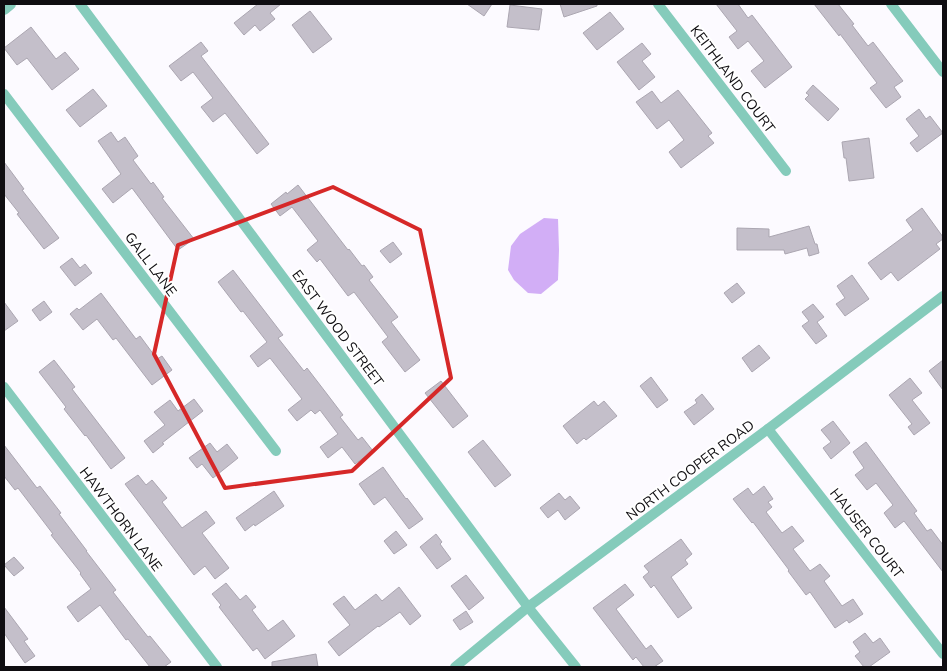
<svg xmlns="http://www.w3.org/2000/svg" width="947" height="671" font-family="Mulish,sans-serif">
	<style>
		.water { fill: #d2aef6 }
		.building { fill: #c4bfca; stroke: #aba6b1 }
		.lines { fill: none; stroke-linecap: round; stroke-linejoin: round }
		.minor { stroke: #85cbbb; stroke-width: 10 }
		.tertiary { stroke: #85cbbb; stroke-width: 12 }
		.marked { fill: none; stroke: #d62828; stroke-width: 4; stroke-linejoin: round }
		.labels { text-anchor: middle; stroke-width: 4; stroke-linejoin: round; paint-order: stroke }
		.street-label { font-size: 14px; fill: #0f0d11; stroke: #fff }
	</style>
	<rect width="100%" height="100%" fill="#fcfaff"/>
	<polygon class="water" points="544,218 558,219 559,250 558,280 541,294 528,293 514,280 508,270 511,246 520,234"/>
	<g class="building">
		<polygon points="258,4 281,4 270,13 275,19 260,31 255,25 244,35 234,23"/>
		<polygon points="467,4 492,4 484,16"/>
		<polygon points="560,4 597,4 597,6 564,17"/>
		<polygon points="716,4 738,4 748,18 752,15 792,67 765,88 751,71 764,61 748,41 738,49 729,37 737,31"/>
		<polygon points="814,4 838,4 854,24 852,25 868,46 873,42 903,81 894,87 901,97 886,108 870,88 877,83 840,34 839,36"/>
		<polygon points="510,5 542,9 539,30 507,27"/>
		<polygon points="310,11 332,39 313,53 292,25"/>
		<polygon points="610,12 624,29 597,50 583,33"/>
		<polygon points="31,27 56,59 65,52 79,69 52,90 27,58 17,65 4,48"/>
		<polygon points="201,42 208,51 201,56 269,144 257,154 225,113 213,122 201,107 213,98 193,72 181,81 169,66"/>
		<polygon points="642,43 651,54 642,61 655,77 639,90 617,62"/>
		<polygon points="813,85 839,109 828,121 805,99 809,95 806,93"/>
		<polygon points="93,89 107,106 80,127 66,110"/>
		<polygon points="678,90 712,133 708,136 714,143 681,168 669,152 684,140 669,120 657,129 636,102 652,91 661,103"/>
		<polygon points="919,109 926,119 930,116 943,133 917,152 910,143 919,136 906,119"/>
		<polygon points="111,132 118,142 125,137 138,156 133,160 151,184 153,182 164,197 162,198 194,239 178,250 132,188 113,203 102,189 121,174 98,141"/>
		<polygon points="869,138 874,178 849,181 846,158 844,158 842,142"/>
		<polygon points="4,162 24,189 22,190 59,238 44,249 17,214 19,213 4,194"/>
		<polygon points="298,185 348,250 349,249 362,266 364,265 373,277 369,280 398,317 391,322 420,360 405,372 382,342 388,337 354,292 348,296 320,259 317,262 307,250 318,241 302,220 292,207 280,216 271,204 286,192 287,194"/>
		<polygon points="922,208 943,237 943,239 936,244 940,249 898,281 891,272 881,280 868,263 913,230 906,220"/>
		<polygon points="809,226 815,244 817,244 819,253 809,256 807,248 785,254 784,250 737,250 737,228 769,229 769,237"/>
		<polygon points="393,242 402,254 390,263 380,251"/>
		<polygon points="72,258 80,268 85,264 92,273 75,286 60,267"/>
		<polygon points="233,270 283,335 278,338 304,371 307,368 327,394 343,415 340,417 358,440 362,437 373,451 355,464 342,447 328,458 320,447 338,434 320,410 315,414 311,410 297,421 288,410 302,399 270,358 258,367 250,356 267,342 243,311 241,312 218,282"/>
		<polygon points="852,275 869,299 845,316 836,304 845,298 837,286"/>
		<polygon points="737,283 745,293 732,303 724,293"/>
		<polygon points="101,293 136,339 140,336 157,359 162,356 172,370 152,385 116,338 113,340 97,319 83,330 70,314 77,308 79,310"/>
		<polygon points="44,301 52,312 40,321 32,310"/>
		<polygon points="4,302 18,321 4,331"/>
		<polygon points="813,304 824,317 817,322 827,336 816,344 802,326 809,321 802,312"/>
		<polygon points="759,345 770,358 752,372 742,358"/>
		<polygon points="54,360 75,387 72,389 125,458 111,469 86,435 85,436 64,409 66,407 39,372"/>
		<polygon points="943,360 943,390 929,371"/>
		<polygon points="651,377 668,400 657,408 640,386"/>
		<polygon points="910,378 922,393 912,400 930,423 914,435 908,427 912,424 889,395"/>
		<polygon points="441,381 468,416 453,428 425,393"/>
		<polygon points="702,394 714,409 694,425 684,412 697,403 695,400"/>
		<polygon points="194,399 203,411 162,443 164,444 153,453 144,441 165,425 154,412 170,400 178,411"/>
		<polygon points="594,401 598,406 604,401 617,416 586,440 584,438 577,444 563,426"/>
		<polygon points="833,421 850,443 831,459 823,448 831,442 821,430"/>
		<polygon points="483,440 511,475 495,487 468,452"/>
		<polygon points="866,442 917,511 914,513 927,531 931,529 943,545 943,572 904,521 895,528 884,513 893,505 876,483 867,490 855,475 864,468 853,452"/>
		<polygon points="210,443 217,452 227,444 238,458 213,478 202,464 197,468 189,458"/>
		<polygon points="4,445 37,488 40,486 61,513 59,514 87,551 86,551 116,590 113,592 148,637 150,636 171,662 164,667 150,667 128,639 126,640 100,605 78,622 67,607 91,589 80,574 81,573 51,535 53,534 18,488 15,490 4,476"/>
		<polygon points="383,467 406,499 407,498 423,519 409,529 385,497 374,505 359,484"/>
		<polygon points="138,475 146,485 152,480 167,498 162,502 182,528 206,511 215,523 202,533 229,568 215,579 205,566 194,575 125,484"/>
		<polygon points="764,486 773,499 768,502 772,507 766,512 782,533 792,526 804,541 793,549 810,571 820,564 830,576 824,581 842,606 853,599 863,614 849,623 847,620 835,628 810,592 806,595 788,571 789,570 753,522 752,523 733,499 748,488 753,495"/>
		<polygon points="274,491 284,506 255,526 254,524 245,531 236,518"/>
		<polygon points="559,493 565,500 570,496 580,508 565,520 558,510 548,518 540,508"/>
		<polygon points="396,531 407,545 394,554 384,541"/>
		<polygon points="436,534 442,542 440,544 451,559 437,569 420,547"/>
		<polygon points="681,539 692,554 685,560 688,564 671,577 692,608 678,618 654,585 651,588 643,577 649,572 644,566"/>
		<polygon points="14,557 24,568 14,576 4,565"/>
		<polygon points="466,575 484,598 469,610 451,586"/>
		<polygon points="226,583 240,600 246,595 256,607 252,610 268,631 283,620 295,636 265,659 257,648 253,651 219,607 221,605 212,594"/>
		<polygon points="625,584 634,595 616,609 646,649 651,645 663,661 654,667 644,667 636,657 633,660 593,608"/>
		<polygon points="399,587 421,616 410,625 400,612 379,627 378,626 339,656 328,642 350,625 333,604 344,596 355,610 376,594 382,601"/>
		<polygon points="4,607 28,639 24,641 35,656 25,663 4,633"/>
		<polygon points="466,611 473,622 460,630 453,620"/>
		<polygon points="865,633 873,643 880,638 890,652 869,667 864,667 855,656 860,652 853,642"/>
		<polygon points="316,654 318,667 272,667 272,662"/>
	</g>
	<g class="lines">
		<g class="minor">
			<polyline points="80,4 528,607 576,667"/>
			<polyline points="658,4 786,171"/>
			<polyline points="891,4 943,72"/>
			<polyline points="4,94 276,451"/>
			<polyline points="4,387 217,667"/>
			<polyline points="768,429 943,654"/>
			<polyline points="455,667 528,607 768,429 943,296"/>
		</g>
		<polyline class="tertiary" points="4,9 10,4"/>
	</g>
	<path class="marked" d="M 333,187 L 420,230 L 451,378 L 352,471 L 225,488 L 154,354 L 178,245 Z"/>
	<g class="labels">
		<g class="street-label">
			<text transform="translate(733 79) rotate(53)" y="5">KEITHLAND COURT</text>
			<text transform="translate(151 264) rotate(53)" y="5">GALL LANE</text>
			<text transform="translate(338 328) rotate(53)" y="5">EAST WOOD STREET</text>
			<text transform="translate(690 470) rotate(-37)" y="5">NORTH COOPER ROAD</text>
			<text transform="translate(121 519) rotate(53)" y="5">HAWTHORN LANE</text>
			<text transform="translate(867 533) rotate(52)" y="5">HAUSER COURT</text>
		</g>
	</g>
	<rect width="947" height="671" fill="none" stroke="#0f0d11" stroke-width="10"/>
</svg>
